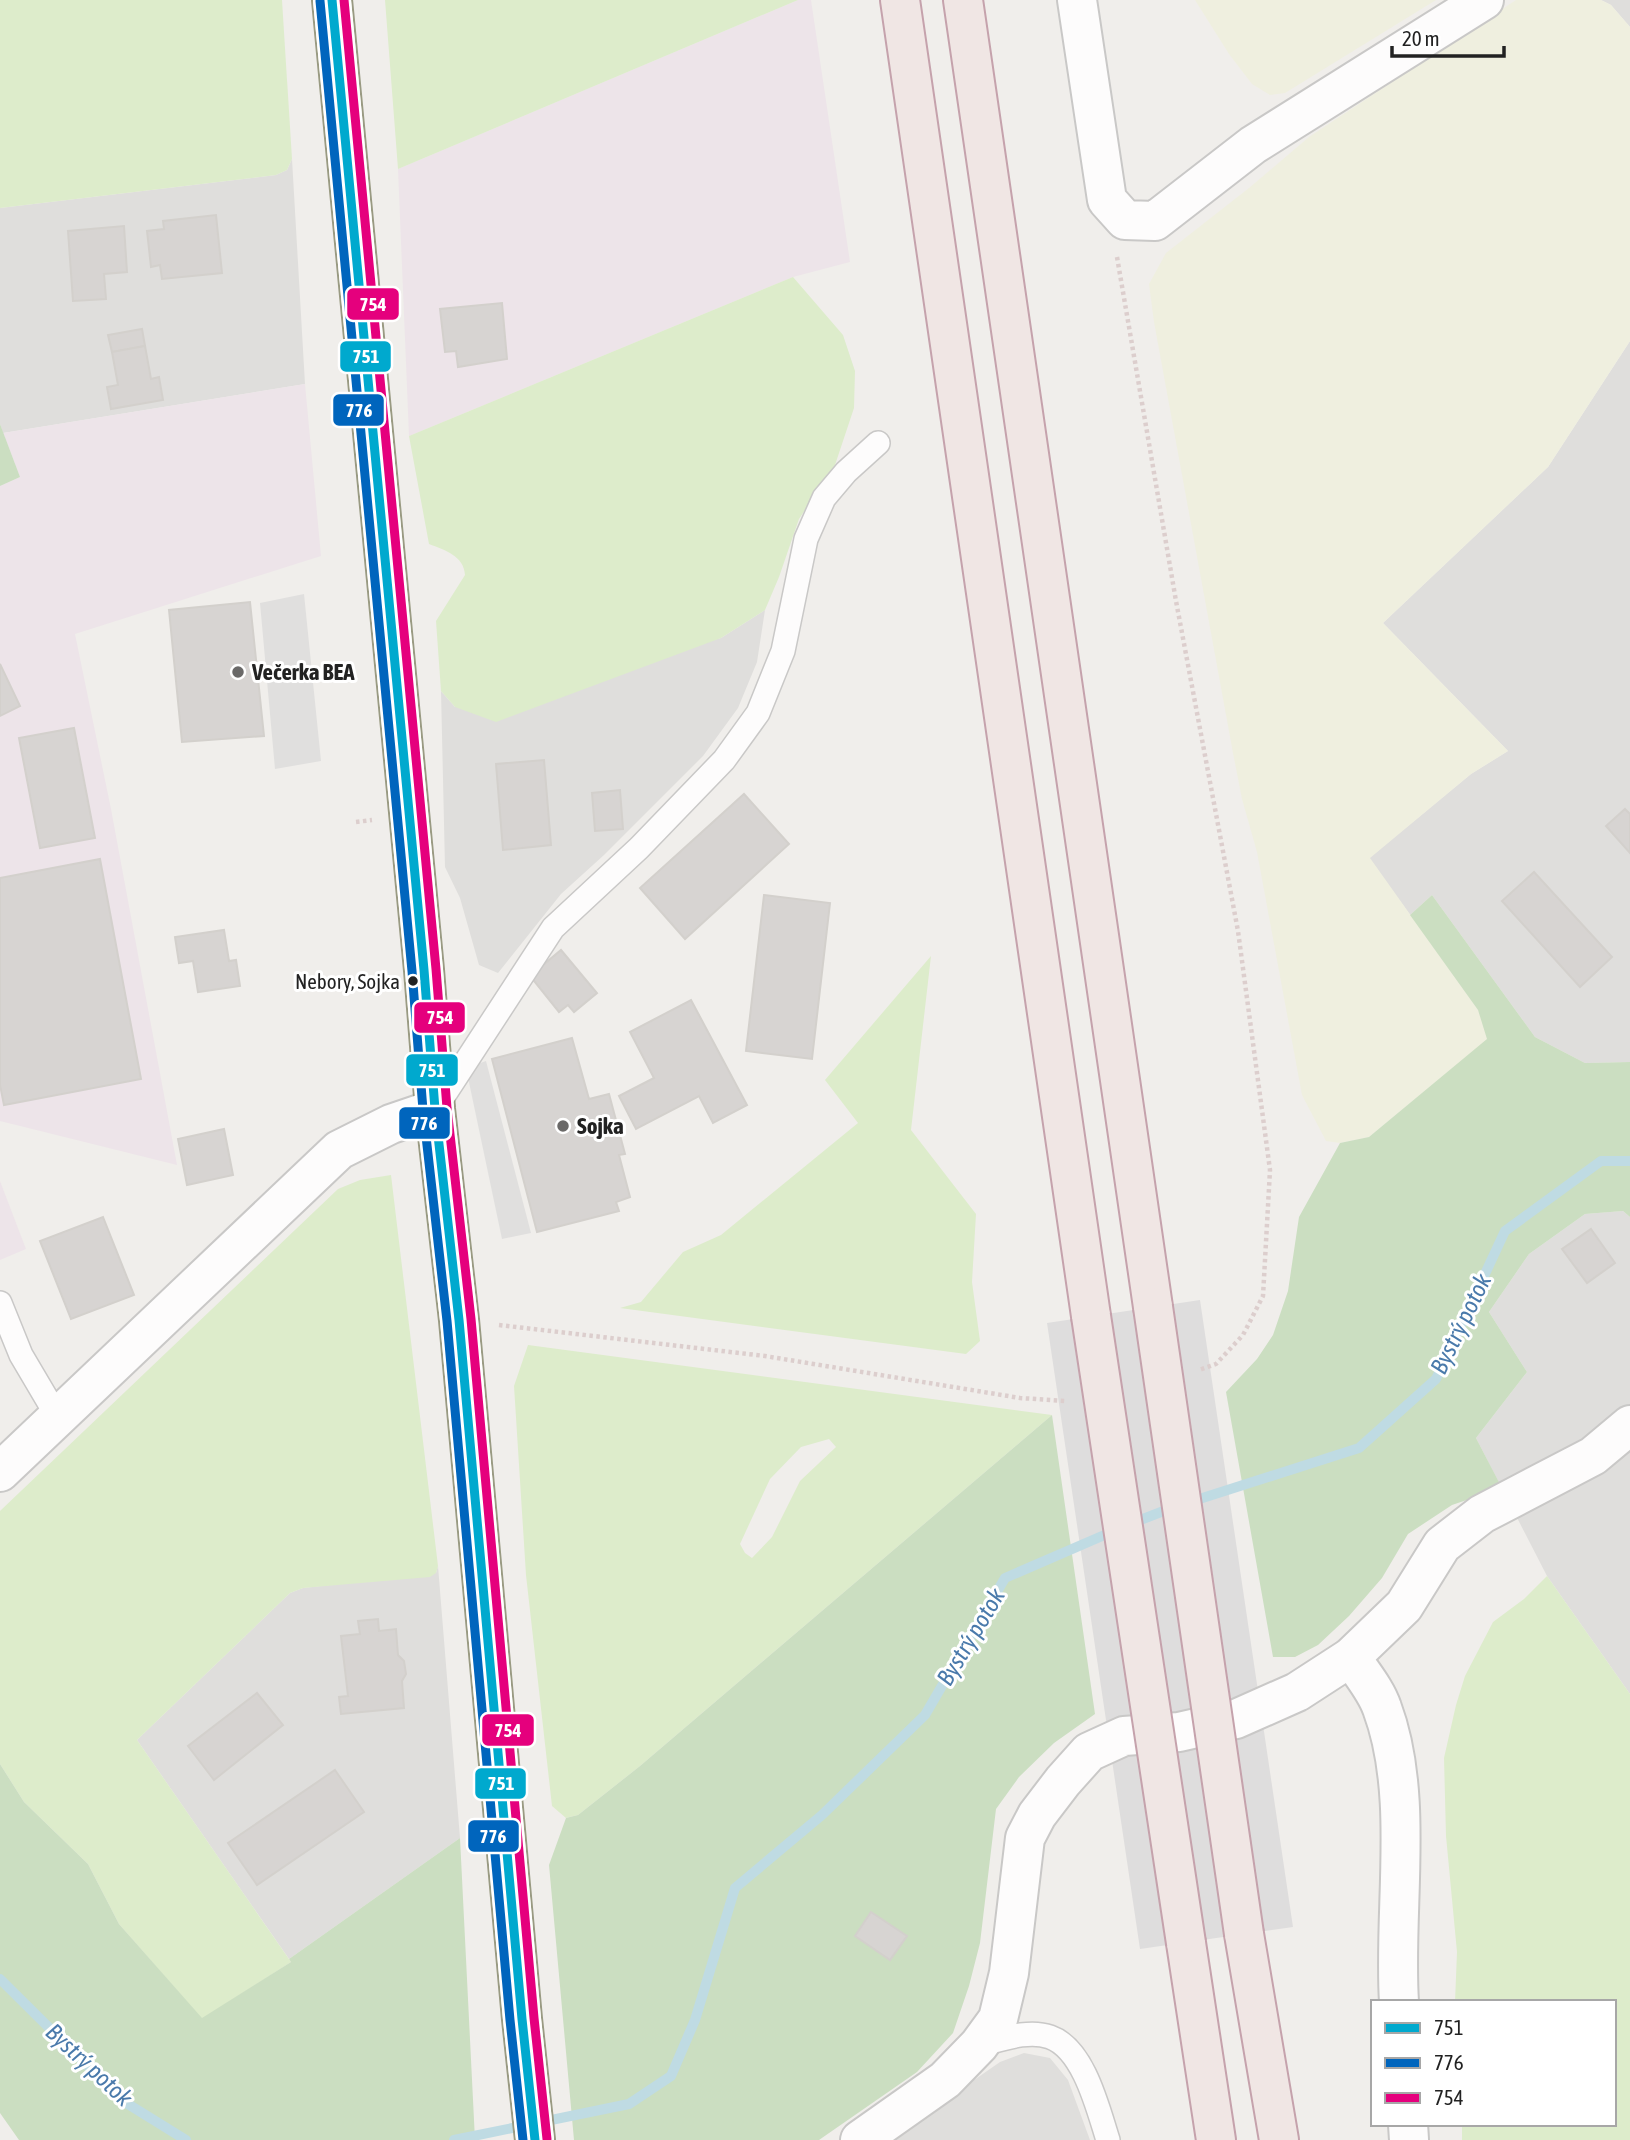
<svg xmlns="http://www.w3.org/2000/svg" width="1630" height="2140" font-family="'Asap Condensed',sans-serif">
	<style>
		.residential { fill: #dfdedc }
		.industrial { fill: #ede4e9 }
		.farmland { fill: #efefdf }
		.grass { fill: #ddeccb; fill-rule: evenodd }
		.forest { fill: #cbdec1 }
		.parking { fill: #e0dfde }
		.pier { fill: #dedddd }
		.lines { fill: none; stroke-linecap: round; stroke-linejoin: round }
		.stream { stroke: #bfdbe3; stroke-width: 10 }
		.building { fill: #d7d4d2; stroke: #d3d0cc; stroke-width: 2 }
		.service-casing { stroke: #c9c8c7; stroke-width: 26 }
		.minor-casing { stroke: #c9c8c7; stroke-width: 42 }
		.secondary-casing { stroke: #999a82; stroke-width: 42 }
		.trunk-casing { stroke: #c5a2ac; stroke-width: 42 }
		.path { stroke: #dccecd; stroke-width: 4.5; stroke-dasharray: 3.5 3.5; stroke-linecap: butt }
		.service { stroke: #fdfcfc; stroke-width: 23 }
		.minor { stroke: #fdfcfc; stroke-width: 38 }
		.secondary { stroke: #f4f4ed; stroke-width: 38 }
		.trunk { stroke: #f0e6e4; stroke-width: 38 }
		.trunk-bridge-casing { stroke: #c5a2ac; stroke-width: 42; stroke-linecap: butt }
		.trunk-bridge { stroke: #f0e6e4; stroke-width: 38 }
		.bus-1-casing { stroke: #fff; stroke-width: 14 }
		.bus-2-casing { stroke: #fff; stroke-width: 14 }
		.bus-3-casing { stroke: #fff; stroke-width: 14 }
		.bus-1 { stroke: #00a9ce; stroke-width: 9 }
		.bus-2 { stroke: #0065bd; stroke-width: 9 }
		.bus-3 { stroke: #e5007d; stroke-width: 9 }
		.poi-dot { fill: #6a6968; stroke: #fff; stroke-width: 2.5 }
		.bus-dot { fill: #222; stroke: #fff; stroke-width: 2.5 }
		.labels { text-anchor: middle; stroke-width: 6; stroke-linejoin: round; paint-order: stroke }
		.bus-label { font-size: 21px; fill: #222; stroke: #fff; text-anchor: end }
		.poi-label { font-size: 23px; font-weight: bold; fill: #222; stroke: #fff; text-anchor: start }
		.water-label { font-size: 24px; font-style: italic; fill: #4a7aab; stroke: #fff }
		.line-badge { stroke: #fff; stroke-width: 2.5 }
		.badge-label { font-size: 19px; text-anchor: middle; font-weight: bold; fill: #fff }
	</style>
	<rect width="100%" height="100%" fill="#f0eeeb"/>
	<g class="residential">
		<polygon points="1601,0 1630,0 1630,27 1611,5"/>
		<polygon points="292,159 305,384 3,433 0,424 0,208 276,175 287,170"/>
		<polygon points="1630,341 1630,1062 1585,1063 1535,1037 1432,895 1410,915 1369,858 1471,774 1508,751 1383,623 1548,467"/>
		<polygon points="765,610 757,662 738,708 703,756 604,855 561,894 498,973 479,965 460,898 445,867 441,691 455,707 721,638"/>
		<polygon points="1623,1211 1630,1217 1630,1694 1547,1576 1476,1438 1527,1372 1489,1312 1529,1254 1585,1214"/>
		<polygon points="438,1566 460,1838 289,1959 137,1740 290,1593 303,1588 436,1573"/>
		<polygon points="1024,2053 1050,2058 1068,2080 1090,2140 888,2140 1000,2062"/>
	</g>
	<g class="industrial">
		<polygon points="798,0 811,0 850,262 793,277 409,436 398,169"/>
		<polygon points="305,384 321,556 75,634 111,809 177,1165 0,1121 0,486 20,477 3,433"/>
		<polygon points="0,1181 26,1249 0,1260"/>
	</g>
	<g class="farmland">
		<polygon points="1195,0 1436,0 1285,93 1270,95 1252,84 1229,54"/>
		<polygon points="1516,0 1601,0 1611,5 1630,27 1630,341 1548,467 1383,623 1508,751 1471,774 1370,858 1478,1010 1488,1039 1369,1137 1340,1143 1326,1141 1302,1095 1257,852 1242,799 1233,753 1154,322 1149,284 1166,253 1249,188 1309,137"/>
	</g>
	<g class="grass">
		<polygon points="0,0 282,0 292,159 287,170 276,175 0,208"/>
		<polygon points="385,0 798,0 398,169"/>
		<path d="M 793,277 L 843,335 L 855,371 L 854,408 L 835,465 L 799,519 L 779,577 L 765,610 L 721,638 L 496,722 L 455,707 L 441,691 L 436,621 L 465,575 C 464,556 445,550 429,544 L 409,436 Z"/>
		<polygon points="931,956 911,1130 976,1214 972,1282 980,1341 966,1354 620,1308 641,1302 683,1252 721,1235 858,1123 825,1080"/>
		<polygon points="391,1175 438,1566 436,1573 430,1577 303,1588 290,1593 137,1740 291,1962 202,2019 119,1924 88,1864 24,1802 0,1764 0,1511 338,1189 360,1180"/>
		<path d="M 528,1345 L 1052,1415 L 640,1766 L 578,1815 L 566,1818 L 552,1806 L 526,1575 L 514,1386 ZM 829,1439 L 836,1447 L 800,1481 L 772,1537 L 752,1558 L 745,1553 L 740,1544 L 770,1479 L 801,1447 Z"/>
		<polygon points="1547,1576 1630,1694 1630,2140 1462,2140 1462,2124 1614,2124 1614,2002 1455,2002 1457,1952 1446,1836 1444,1758 1456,1705 1465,1676 1493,1622 1524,1599"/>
	</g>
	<g class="forest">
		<polygon points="0,424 20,477 0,486"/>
		<polygon points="1432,895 1535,1037 1585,1063 1630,1062 1630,1217 1623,1211 1585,1214 1529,1254 1489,1312 1527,1372 1476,1438 1502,1488 1452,1505 1408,1534 1382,1578 1349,1616 1318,1645 1295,1657 1273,1657 1226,1392 1257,1359 1273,1335 1288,1291 1299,1217 1340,1143 1369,1137 1487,1039 1478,1010 1410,915"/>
		<polygon points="1052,1415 1095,1714 1054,1743 1019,1777 996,1809 980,1943 969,1986 953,2033 917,2072 819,2140 574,2140 549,1865 566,1818 578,1815 640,1766"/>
		<polygon points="0,1764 24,1802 88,1864 119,1924 202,2018 291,1962 289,1959 460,1838 475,2140 19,2140 0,2113"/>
	</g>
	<g class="parking">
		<polygon points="304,594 321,761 275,769 260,603"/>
		<polygon points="486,1061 531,1233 502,1239 466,1068"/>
	</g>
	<polygon class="pier" points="1200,1300 1293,1927 1140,1949 1047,1323"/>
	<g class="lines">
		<g class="stream">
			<polyline points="1190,1502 1359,1448 1436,1379 1505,1231 1601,1161 1630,1161"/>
			<polyline points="1130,1524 1174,1507"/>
			<polyline points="0,1979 123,2101 186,2140"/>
			<polyline points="454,2140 629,2104 671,2076 695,2020 735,1888 822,1815 925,1715 1005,1578 1116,1530"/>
		</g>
	</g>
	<g class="building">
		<polygon points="216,215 222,273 162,279 160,265 151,267 147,231 164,229 163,221"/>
		<polygon points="124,226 127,272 104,274 106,299 73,301 68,231"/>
		<polygon points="502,303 507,359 458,367 456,351 445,352 440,309"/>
		<polygon points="142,329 145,346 112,352 108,335"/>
		<polygon points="145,346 151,379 159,377 163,400 111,409 107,387 118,385 112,352"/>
		<polygon points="250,602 264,736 182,742 169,610"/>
		<polygon points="0,664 20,706 0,716"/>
		<polygon points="74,728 95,838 40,848 19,738"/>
		<polygon points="544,760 551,845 503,850 496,764"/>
		<polygon points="620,790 623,829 595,831 592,793"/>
		<polygon points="744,794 789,844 685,939 640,888"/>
		<polygon points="1625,809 1630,814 1630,853 1606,826"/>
		<polygon points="100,859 141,1079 4,1105 0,1085 0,878"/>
		<polygon points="1534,872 1612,957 1580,987 1502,901"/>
		<polygon points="764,895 830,903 812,1059 746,1051"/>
		<polygon points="224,930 229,961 236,960 240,986 198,992 193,961 179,963 175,937"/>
		<polygon points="561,950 597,993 574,1012 568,1005 559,1012 530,976"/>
		<polygon points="691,1000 747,1105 713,1123 699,1096 636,1129 619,1096 654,1078 630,1032"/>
		<polygon points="572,1038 589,1099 609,1094 625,1154 619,1155 630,1197 616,1202 619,1211 537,1232 492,1059"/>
		<polygon points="224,1129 233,1175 187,1185 178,1139"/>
		<polygon points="103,1217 134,1295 71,1319 40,1241"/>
		<polygon points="1591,1229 1615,1263 1587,1283 1562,1249"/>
		<polygon points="378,1619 379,1631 396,1629 398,1655 404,1661 406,1674 402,1681 404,1708 341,1714 339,1697 348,1696 341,1636 360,1634 358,1621"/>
		<polygon points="257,1693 283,1725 214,1780 188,1746"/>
		<polygon points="335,1770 364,1812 257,1885 228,1843"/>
		<polygon points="871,1912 907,1936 890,1960 855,1936"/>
	</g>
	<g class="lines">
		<defs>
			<g id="service">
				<polyline points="437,1106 553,928 639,848 724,760 758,713 783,651 806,539 824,498 846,472 878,443"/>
				<polyline points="0,1303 21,1355 57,1416"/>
				<path d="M 979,2045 C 1000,2040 1028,2029 1050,2037 C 1084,2049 1098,2109 1108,2140"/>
			</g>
			<g id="minor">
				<polyline points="1077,0 1107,200 1125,220 1155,221 1253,145 1484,0"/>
				<polyline points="0,1472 339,1150 391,1124 435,1109"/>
				<path d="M 1351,1657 C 1361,1673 1376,1690 1382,1708 C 1415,1796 1393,1909 1399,2002"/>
				<polyline points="1408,2124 1409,2140"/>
				<polyline points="860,2140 945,2080 979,2045 998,2019 1009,1973 1025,1838 1037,1815 1063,1781 1089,1752 1124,1736 1179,1732 1236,1719 1297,1692 1351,1657 1404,1606 1442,1545 1482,1514 1593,1456 1630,1425"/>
			</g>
			<polyline id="secondary" points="332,0 424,970 435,1109 459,1320 522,2019 535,2140"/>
			<g id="trunk">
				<polyline points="900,0 1091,1316"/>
				<polyline points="963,0 1153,1307"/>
				<polyline points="1244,1934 1279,2140"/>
				<polyline points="1186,1943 1216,2140"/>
			</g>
		</defs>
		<use href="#service" class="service-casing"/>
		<use href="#minor" class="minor-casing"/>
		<use href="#secondary" class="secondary-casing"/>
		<use href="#trunk" class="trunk-casing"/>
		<g class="path">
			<polyline points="1117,257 1176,601 1238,931 1270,1170 1263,1296 1243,1335 1216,1364 1199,1370"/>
			<polyline points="356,822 372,820"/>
			<polyline points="499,1325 765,1356 1020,1398 1065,1401"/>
		</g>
		<use href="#service" class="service"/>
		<use href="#minor" class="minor"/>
		<use href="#secondary" class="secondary"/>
		<use href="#trunk" class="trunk"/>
		<defs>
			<g id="trunk-bridge">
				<polyline points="1153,1307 1244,1934"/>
				<polyline points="1091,1316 1186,1943"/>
			</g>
		</defs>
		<use href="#trunk-bridge" class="trunk-bridge-casing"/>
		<use href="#trunk-bridge" class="trunk-bridge"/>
		<defs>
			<polyline id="bus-1" points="332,0 424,970 435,1109 459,1320 522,2019 535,2140"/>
			<polyline id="bus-2" points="320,1 412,971 423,1110 447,1321 510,2020 523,2140"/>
			<polyline id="bus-3" points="344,0 436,969 447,1108 471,1319 534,2018 547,2139"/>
		</defs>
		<use href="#bus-1" class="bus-1-casing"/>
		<use href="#bus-2" class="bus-2-casing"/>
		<use href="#bus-3" class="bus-3-casing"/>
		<use href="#bus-1" class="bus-1"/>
		<use href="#bus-2" class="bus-2"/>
		<use href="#bus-3" class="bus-3"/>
	</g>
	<g class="poi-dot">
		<circle cx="238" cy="672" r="7"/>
		<circle cx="563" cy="1126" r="7"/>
	</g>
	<circle class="bus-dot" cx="413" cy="981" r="6"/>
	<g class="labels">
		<g class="bus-label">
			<text x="400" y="989">Nebory, Sojka</text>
		</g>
		<g class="poi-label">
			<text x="252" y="680">Večerka BEA</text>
			<text x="577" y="1134">Sojka</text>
		</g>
		<g class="water-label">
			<text transform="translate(1461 1324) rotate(-64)" y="8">Bystrý potok</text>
			<text transform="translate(971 1637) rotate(-59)" y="8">Bystrý potok</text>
			<text transform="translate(89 2065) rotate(43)" y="8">Bystrý potok</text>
		</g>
	</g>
	<g class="line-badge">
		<rect x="346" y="287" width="54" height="34" rx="7" fill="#e5007d"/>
		<rect x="339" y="340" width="53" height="33" rx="7" fill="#00a9ce"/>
		<rect x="332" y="393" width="53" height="34" rx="7" fill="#0065bd"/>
		<rect x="413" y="1001" width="53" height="33" rx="7" fill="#e5007d"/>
		<rect x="405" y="1053" width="54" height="34" rx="7" fill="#00a9ce"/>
		<rect x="398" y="1106" width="53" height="34" rx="7" fill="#0065bd"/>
		<rect x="481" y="1713" width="54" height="34" rx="7" fill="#e5007d"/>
		<rect x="474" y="1767" width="53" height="33" rx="7" fill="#00a9ce"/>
		<rect x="467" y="1819" width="53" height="34" rx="7" fill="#0065bd"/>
	</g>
	<g class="badge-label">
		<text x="373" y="311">754</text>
		<text x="366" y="363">751</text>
		<text x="359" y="417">776</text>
		<text x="440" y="1024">754</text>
		<text x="432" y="1077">751</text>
		<text x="424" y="1130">776</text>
		<text x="508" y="1737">754</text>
		<text x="501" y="1790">751</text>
		<text x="493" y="1843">776</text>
	</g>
	<rect x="1371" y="2000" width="245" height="126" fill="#ffffff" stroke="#a7a7a7" stroke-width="2"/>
	<rect x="1385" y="2023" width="35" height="10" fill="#00a9ce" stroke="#a7a7a7" stroke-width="2"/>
	<text x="1434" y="2035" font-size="21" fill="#222222">751</text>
	<rect x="1385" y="2058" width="35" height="10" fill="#0065bd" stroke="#a7a7a7" stroke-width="2"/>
	<text x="1434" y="2070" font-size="21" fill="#222222">776</text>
	<rect x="1385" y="2093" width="35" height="10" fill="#e5007d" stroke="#a7a7a7" stroke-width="2"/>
	<text x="1434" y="2105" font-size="21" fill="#222222">754</text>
	<path d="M1392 46v10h112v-10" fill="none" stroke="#222222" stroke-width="3.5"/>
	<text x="1402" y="46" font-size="21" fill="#222222" stroke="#ffffff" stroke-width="5" paint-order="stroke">20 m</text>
</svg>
